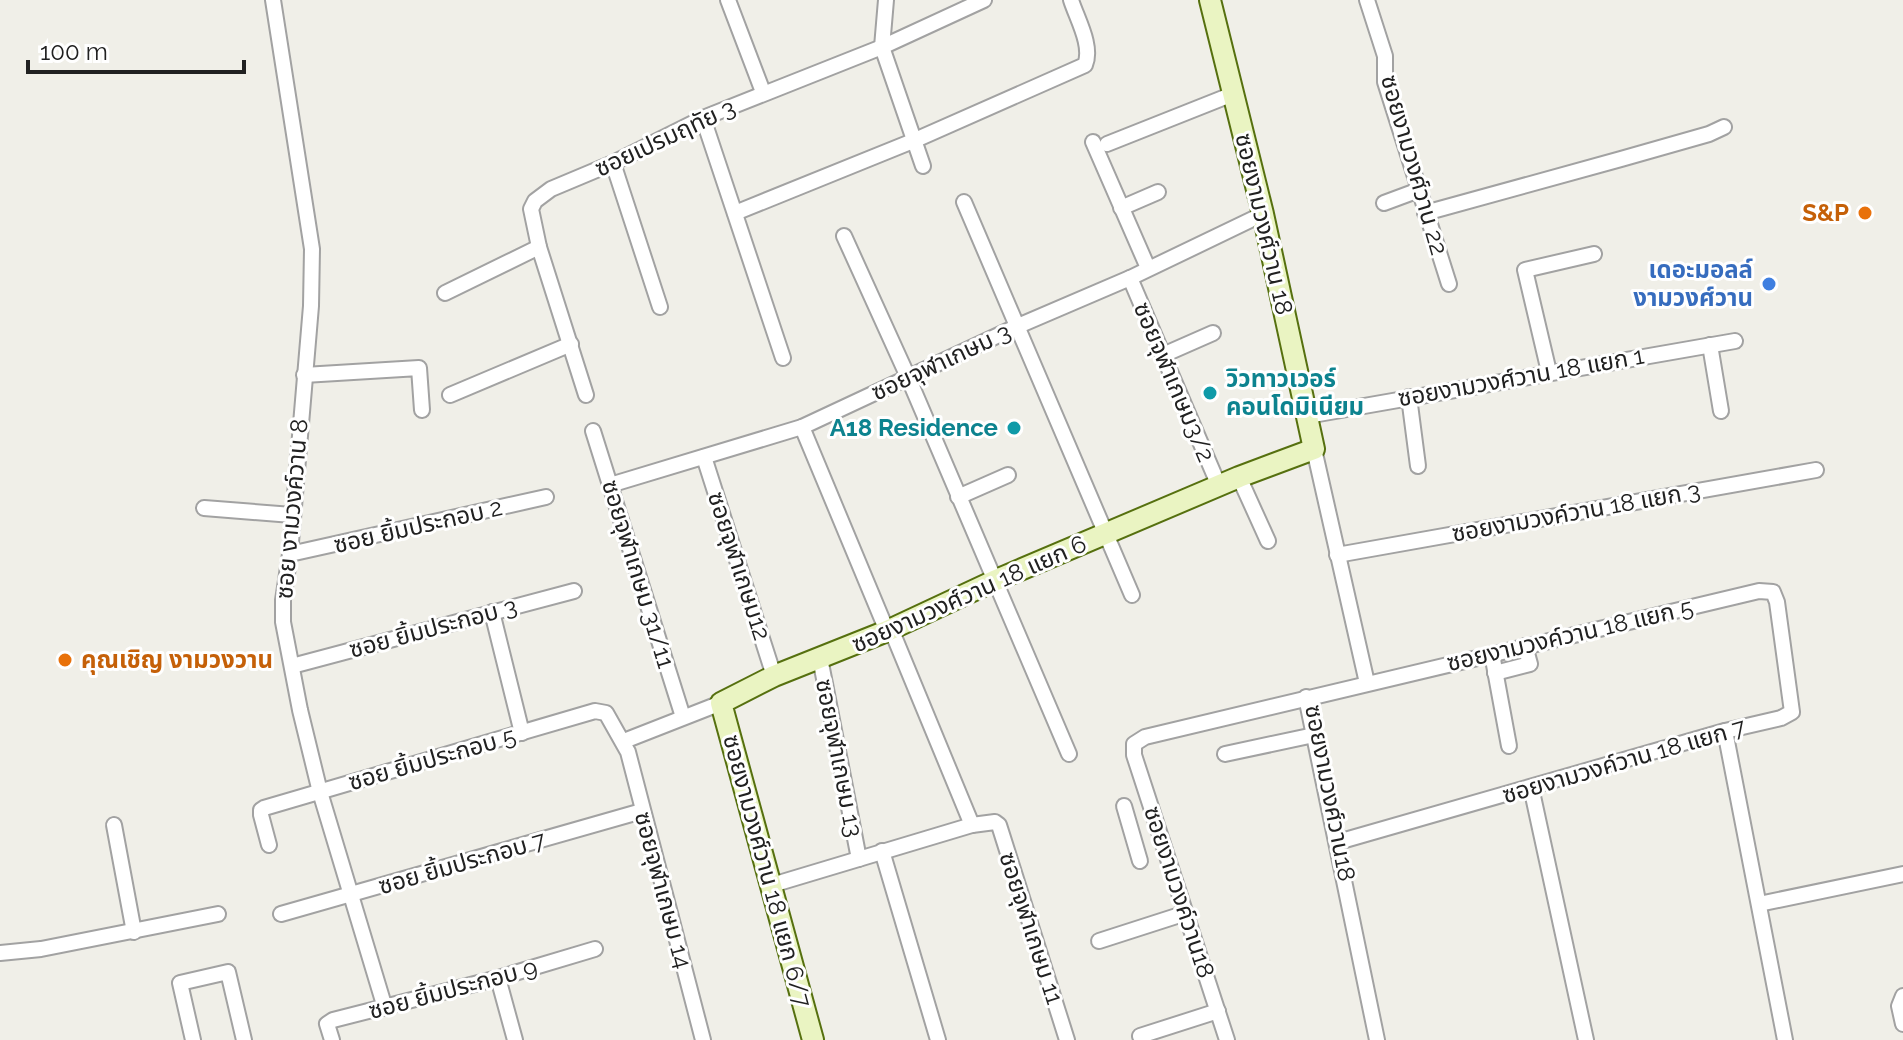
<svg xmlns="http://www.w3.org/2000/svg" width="1903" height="1040" font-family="Raleway,'Noto Sans Thai',sans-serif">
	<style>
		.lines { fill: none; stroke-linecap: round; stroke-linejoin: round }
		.street-casing { stroke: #a2a2a2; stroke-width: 18 }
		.secondary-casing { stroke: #56700f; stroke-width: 24 }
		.street { stroke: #fff; stroke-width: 14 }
		.secondary { stroke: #eaf4c2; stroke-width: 20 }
		.food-dot { fill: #e8710a; stroke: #fff; stroke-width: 3 }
		.shop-dot { fill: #3f7fe0; stroke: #fff; stroke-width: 3 }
		.culture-dot { fill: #0f9aa8; stroke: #fff; stroke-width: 3 }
		.labels { text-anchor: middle; stroke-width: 6; stroke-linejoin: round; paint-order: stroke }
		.street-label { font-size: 24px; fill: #212121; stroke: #fff }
		.food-label { font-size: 24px; font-weight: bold; fill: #c56008; stroke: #fff; text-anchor: end }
		.shop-label { font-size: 24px; font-weight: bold; fill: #366cbe; stroke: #fff; text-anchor: end }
		.culture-label { font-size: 24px; font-weight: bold; fill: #0d838f; stroke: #fff; text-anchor: start }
	</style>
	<rect width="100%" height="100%" fill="#f0efe8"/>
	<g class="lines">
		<defs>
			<g id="street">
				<polyline points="273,0 312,249 311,306 290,554 283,600 283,622 300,710 320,792 385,1008"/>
				<polyline points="728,0 763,92"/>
				<polyline points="886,0 882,47 923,166"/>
				<polyline points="1367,0 1385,56 1385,82 1449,284"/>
				<polyline points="703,118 783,358"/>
				<polyline points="1093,142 1148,268"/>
				<polyline points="1107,144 1233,94"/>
				<polyline points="613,163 660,307"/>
				<polyline points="964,202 1132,595"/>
				<polyline points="1384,203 1419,190"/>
				<polyline points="1121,208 1158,192"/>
				<path d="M 735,213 L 913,141 L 1085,65 C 1093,46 1077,19 1071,0"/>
				<polyline points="1425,213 1621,159 1709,134 1724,127"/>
				<polyline points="844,236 908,377 1069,754"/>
				<polyline points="1130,278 1219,486"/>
				<polyline points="445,293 539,247"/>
				<polyline points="1710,345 1721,411"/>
				<polyline points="1163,355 1213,333"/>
				<polyline points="1549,372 1525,270 1594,254"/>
				<polyline points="304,375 419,368 422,410"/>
				<polyline points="450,395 571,344"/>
				<polyline points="586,395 539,247 531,209 535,201 551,189 613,163 703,118 882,47 984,0"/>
				<polyline points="1409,397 1418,466"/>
				<polyline points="1307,416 1735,341"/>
				<polyline points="802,427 887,631"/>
				<polyline points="593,431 683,717"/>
				<polyline points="1314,449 1367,683"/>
				<polyline points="704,457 774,676"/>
				<polyline points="1239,477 1268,541"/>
				<polyline points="610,485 802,427 1018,326 1130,278 1263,214"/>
				<polyline points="958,497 1008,475"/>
				<polyline points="204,508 292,515"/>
				<polyline points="290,554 546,497"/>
				<polyline points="1337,555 1816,470"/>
				<polyline points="492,612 522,733"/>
				<polyline points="891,629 972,825"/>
				<polyline points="1492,654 1509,746"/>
				<polyline points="820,658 859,859"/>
				<polyline points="292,666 574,591"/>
				<polyline points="1495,673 1530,664 1525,646"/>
				<polyline points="1306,697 1377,1040"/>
				<polyline points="1725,731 1785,1040"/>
				<polyline points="624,741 721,703"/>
				<polyline points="1225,754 1314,735"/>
				<polyline points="1531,787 1586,1040"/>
				<polyline points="1124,806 1140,861"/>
				<polyline points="114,825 134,932"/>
				<polyline points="269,845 261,815 261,810 264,808 595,711 606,713 628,752 703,1040"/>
				<polyline points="882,851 938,1040"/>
				<polyline points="772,885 972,825 995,822 999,825 1067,1040"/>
				<polyline points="1759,904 1903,874"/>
				<polyline points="281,914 642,811"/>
				<polyline points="1099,941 1186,913"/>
				<polyline points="0,953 41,949 218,914"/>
				<polyline points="498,978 515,1040"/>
				<polyline points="1903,996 1899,1006 1903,1024"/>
				<polyline points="1140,1036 1218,1011"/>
				<polyline points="193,1040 180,983 228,972 244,1040"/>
				<polyline points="332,1040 327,1024 333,1020 498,978 595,949"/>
				<polyline points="1227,1040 1134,755 1134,744 1145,737 1759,591 1773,592 1777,602 1792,712 1781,718 1725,731 1338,842"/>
			</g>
			<polyline id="secondary" points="813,1040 721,703 774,676 887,631 994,581 1239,477 1314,449 1263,214 1210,0"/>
		</defs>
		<use href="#street" class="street-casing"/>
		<use href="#secondary" class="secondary-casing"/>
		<use href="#street" class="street"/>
		<use href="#secondary" class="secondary"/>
	</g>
	<g class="food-dot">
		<circle cx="1865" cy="213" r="8"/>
		<circle cx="65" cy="660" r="8"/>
	</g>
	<circle class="shop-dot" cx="1769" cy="284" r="8"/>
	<g class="culture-dot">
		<circle cx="1210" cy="393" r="8"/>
		<circle cx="1014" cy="428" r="8"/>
	</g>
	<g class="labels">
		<g class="street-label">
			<text transform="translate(665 138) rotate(-25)" y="8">ซอยเปรมฤทัย 3</text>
			<text transform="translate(1414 165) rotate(74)" y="8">ซอยงามวงศ์วาน 22</text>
			<text transform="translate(1264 224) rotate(77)" y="8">ซอยงามวงศ์วาน 18</text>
			<text transform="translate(941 362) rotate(-25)" y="8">ซอยจุฬาเกษม 3</text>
			<text transform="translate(1521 377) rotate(-10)" y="8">ซอยงามวงศ์วาน 18 แยก 1</text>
			<text transform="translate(1174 382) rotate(67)" y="8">ซอยจุฬาเกษม3/2</text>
			<text transform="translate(292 509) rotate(-85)" y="8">ซอย งามวงค์วาน 8</text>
			<text transform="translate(1576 512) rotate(-10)" y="8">ซอยงามวงค์วาน 18 แยก 3</text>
			<text transform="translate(418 526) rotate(-13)" y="8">ซอย ยิ้มประกอบ 2</text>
			<text transform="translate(739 566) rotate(72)" y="8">ซอยจุฬาเกษม12</text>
			<text transform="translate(638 574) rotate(73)" y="8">ซอยจุฬาเกษม 31/11</text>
			<text transform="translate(969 594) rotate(-24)" y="8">ซอยงามวงศ์วาน 18 แยก 6</text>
			<text transform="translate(433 628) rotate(-15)" y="8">ซอย ยิ้มประกอบ 3</text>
			<text transform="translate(1570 635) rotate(-13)" y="8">ซอยงามวงค์วาน 18 แยก 5</text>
			<text transform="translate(839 758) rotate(79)" y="8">ซอยจุฬาเกษม 13</text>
			<text transform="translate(432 759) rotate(-16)" y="8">ซอย ยิ้มประกอบ 5</text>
			<text transform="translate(1624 761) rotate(-16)" y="8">ซอยงามวงค์วาน 18 แยก 7</text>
			<text transform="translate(1330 793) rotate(79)" y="8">ซอยงามวงศ์วาน18</text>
			<text transform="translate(462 863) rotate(-16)" y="8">ซอย ยิ้มประกอบ 7</text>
			<text transform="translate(767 871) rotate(75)" y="8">ซอยงามวงศ์วาน 18 แยก 6/7</text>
			<text transform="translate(663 890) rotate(75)" y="8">ซอยจุฬาเกษม 14</text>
			<text transform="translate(1179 892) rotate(72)" y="8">ซอยงามวงค์วาน18</text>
			<text transform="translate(1031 928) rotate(72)" y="8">ซอยจุฬาเกษม 11</text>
			<text transform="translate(453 989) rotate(-15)" y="8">ซอย ยิ้มประกอบ 9</text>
		</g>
		<g class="food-label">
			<text x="1849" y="221">S&amp;P</text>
			<text x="81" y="668" text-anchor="start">คุณเชิญ งามวงวาน</text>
		</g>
		<g class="shop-label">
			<text x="1753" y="278">เดอะมอลล์<tspan x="1753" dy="28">งามวงศ์วาน</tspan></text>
		</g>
		<g class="culture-label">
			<text x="1226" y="387">วิวทาวเวอร์<tspan x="1226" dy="28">คอนโดมิเนียม</tspan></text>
			<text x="998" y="436" text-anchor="end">A18 Residence</text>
		</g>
	</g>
	<path d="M28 60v12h216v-12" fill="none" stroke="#212121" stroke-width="4"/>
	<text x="40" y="60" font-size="24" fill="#212121" stroke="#ffffff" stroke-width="6" paint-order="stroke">100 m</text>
</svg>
